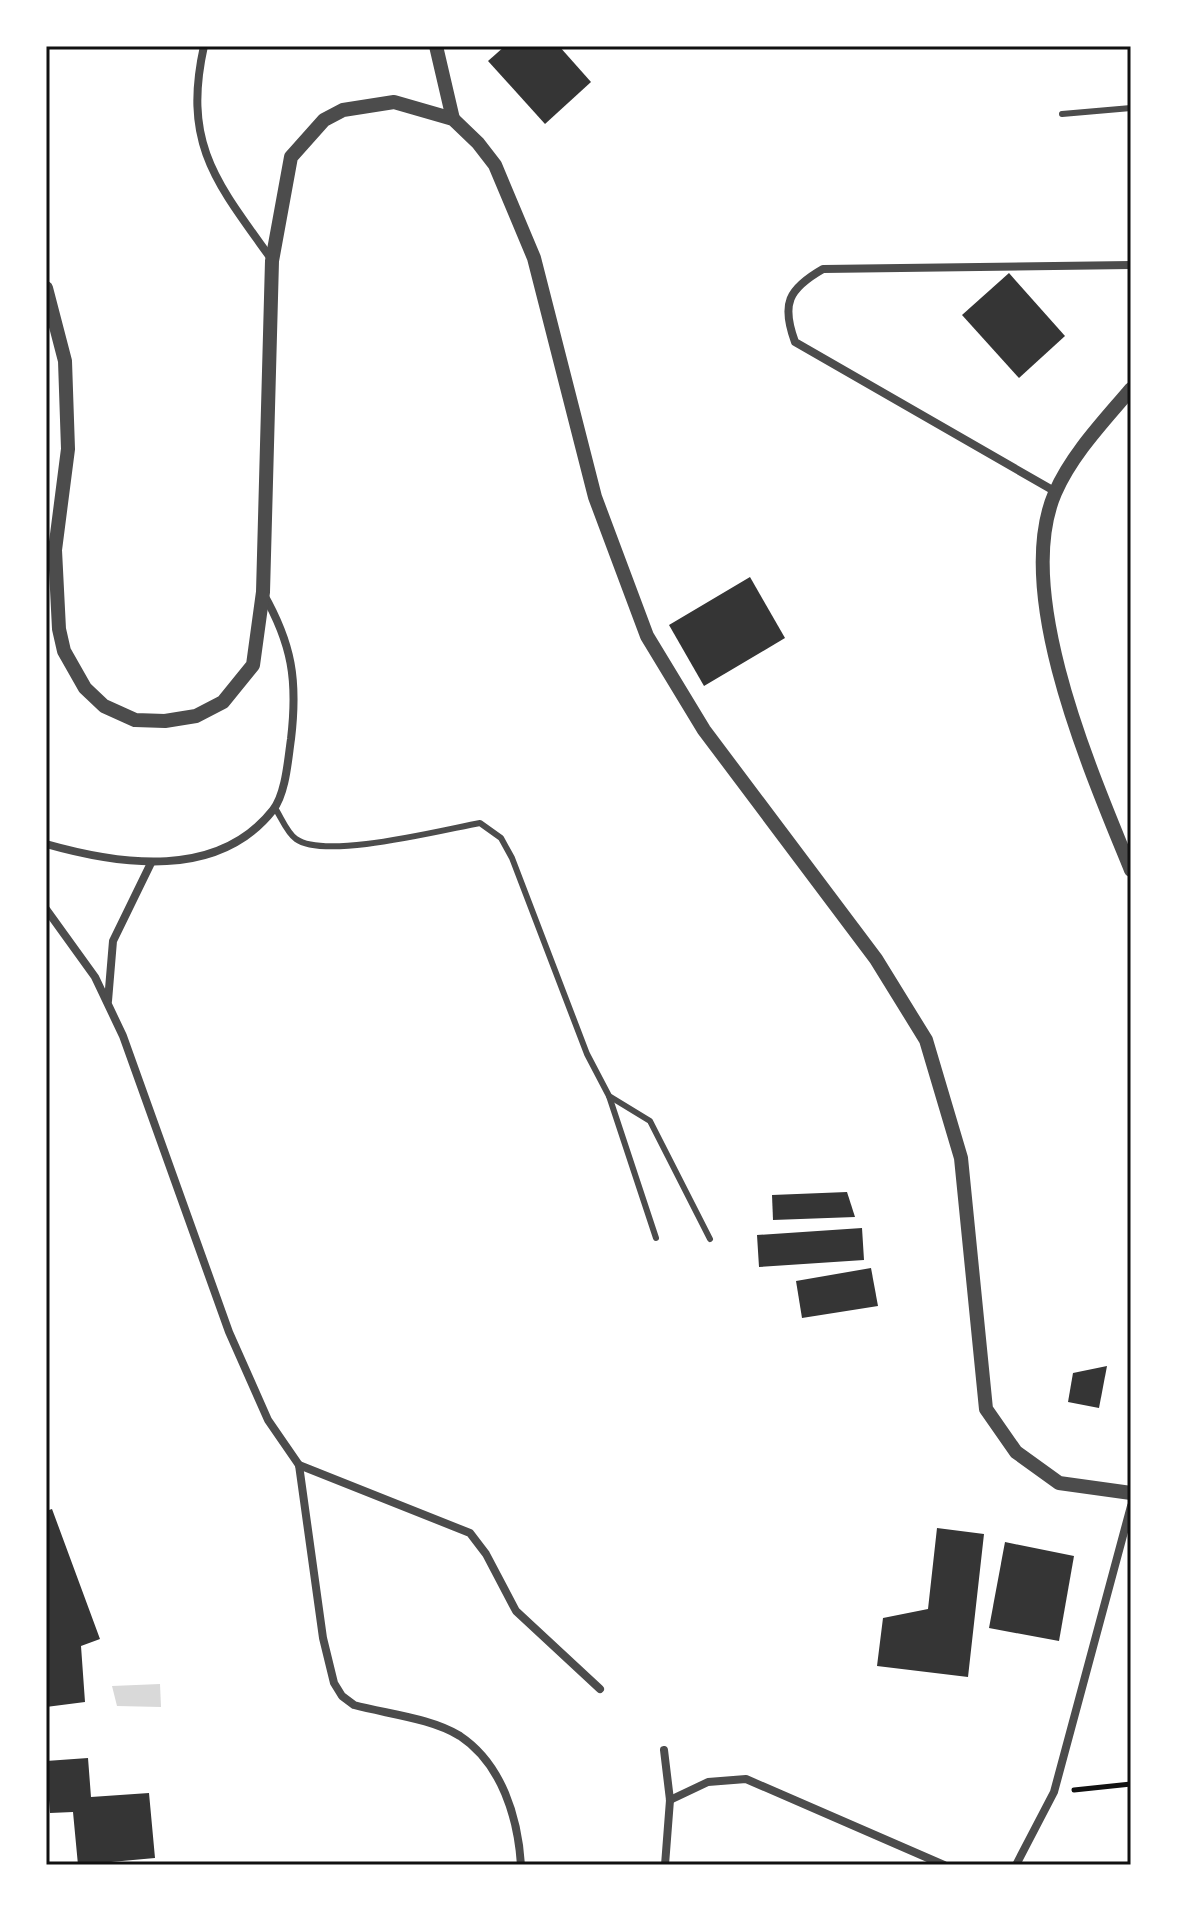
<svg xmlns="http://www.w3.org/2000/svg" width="1177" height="1911" font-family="Overpass,sans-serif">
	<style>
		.water { fill: #d9d9d9 }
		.building { fill: #353535 }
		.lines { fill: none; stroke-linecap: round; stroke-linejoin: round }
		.path { stroke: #111; stroke-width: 5 }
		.service { stroke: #4c4c4c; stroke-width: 6 }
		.minor { stroke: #4c4c4c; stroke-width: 8 }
		.tertiary { stroke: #4c4c4c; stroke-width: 14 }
		.neatline { fill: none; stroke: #111; stroke-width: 3 }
	</style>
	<rect width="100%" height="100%" fill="#fff"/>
	<polygon class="water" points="160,1684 161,1707 117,1706 112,1686"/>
	<g class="building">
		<polygon points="505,46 559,46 591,82 545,124 488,61"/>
		<polygon points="1009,273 1065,336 1019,378 962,315"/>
		<polygon points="750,577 785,638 704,686 669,625"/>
		<polygon points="847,1192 855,1217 773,1220 772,1195"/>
		<polygon points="862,1228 864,1260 759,1267 757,1235"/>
		<polygon points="871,1268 878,1306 802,1318 796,1281"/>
		<polygon points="1107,1366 1099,1408 1068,1402 1073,1373"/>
		<polygon points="52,1509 100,1639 81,1646 85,1702 46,1707 46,1511"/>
		<polygon points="937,1528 984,1534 968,1677 877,1666 883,1618 928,1609"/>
		<polygon points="1005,1542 1074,1556 1059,1641 989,1628"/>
		<polygon points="88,1758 91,1797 149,1793 155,1858 78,1865 73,1812 50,1813 46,1761"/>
	</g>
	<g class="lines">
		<polyline class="path" points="1074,1790 1131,1784"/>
		<g class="service">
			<polyline points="1062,114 1131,108"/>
			<path d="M 275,808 C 281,817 287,833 296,839 C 325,860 442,830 480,823 L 501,838 L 512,858 L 587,1054 L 609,1096 L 650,1121 L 710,1239"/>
			<polyline points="609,1096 656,1238"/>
		</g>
		<g class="minor">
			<path d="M 204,46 C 182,145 217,183 272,260"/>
			<path d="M 1056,492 L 795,342 C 781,304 788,289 823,269 L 1131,265"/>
			<path d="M 46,844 C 120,865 218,880 273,810 C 286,793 288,759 291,739 C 298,680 292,644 263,593"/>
			<path d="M 46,909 L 95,977 L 123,1036 L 229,1332 L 268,1420 L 299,1465 L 323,1638 L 334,1683 L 342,1696 L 354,1705 C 387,1714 431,1718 460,1736 C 502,1764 518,1818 521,1865"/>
			<polyline points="108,1001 113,941 151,863"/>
			<polyline points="299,1465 470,1533 486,1554 516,1611 600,1689"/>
			<polyline points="664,1750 670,1800 665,1865"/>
			<polyline points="670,1800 708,1782 746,1779 944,1865"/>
			<polyline points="1016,1865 1054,1792 1131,1506"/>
		</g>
		<g class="tertiary">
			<polyline points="436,46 453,119"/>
			<polyline points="46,288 65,361 68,449 55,550 59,629 64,651 85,688 104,706 135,720 165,721 196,716 223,702 253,665 263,592 272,261 291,157 324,120 343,110 394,102 453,119 478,143 495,165 534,258 595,497 647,636 704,730 876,959 926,1040 961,1158 986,1409 1016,1452 1059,1483 1131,1493"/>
			<path d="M 1131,389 C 1104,421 1072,454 1055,493 C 1012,593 1092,774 1131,870"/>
		</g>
	</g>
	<rect width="1177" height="1911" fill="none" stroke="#ffffff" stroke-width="96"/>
	<rect x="48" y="48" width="1081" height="1815" class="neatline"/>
</svg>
